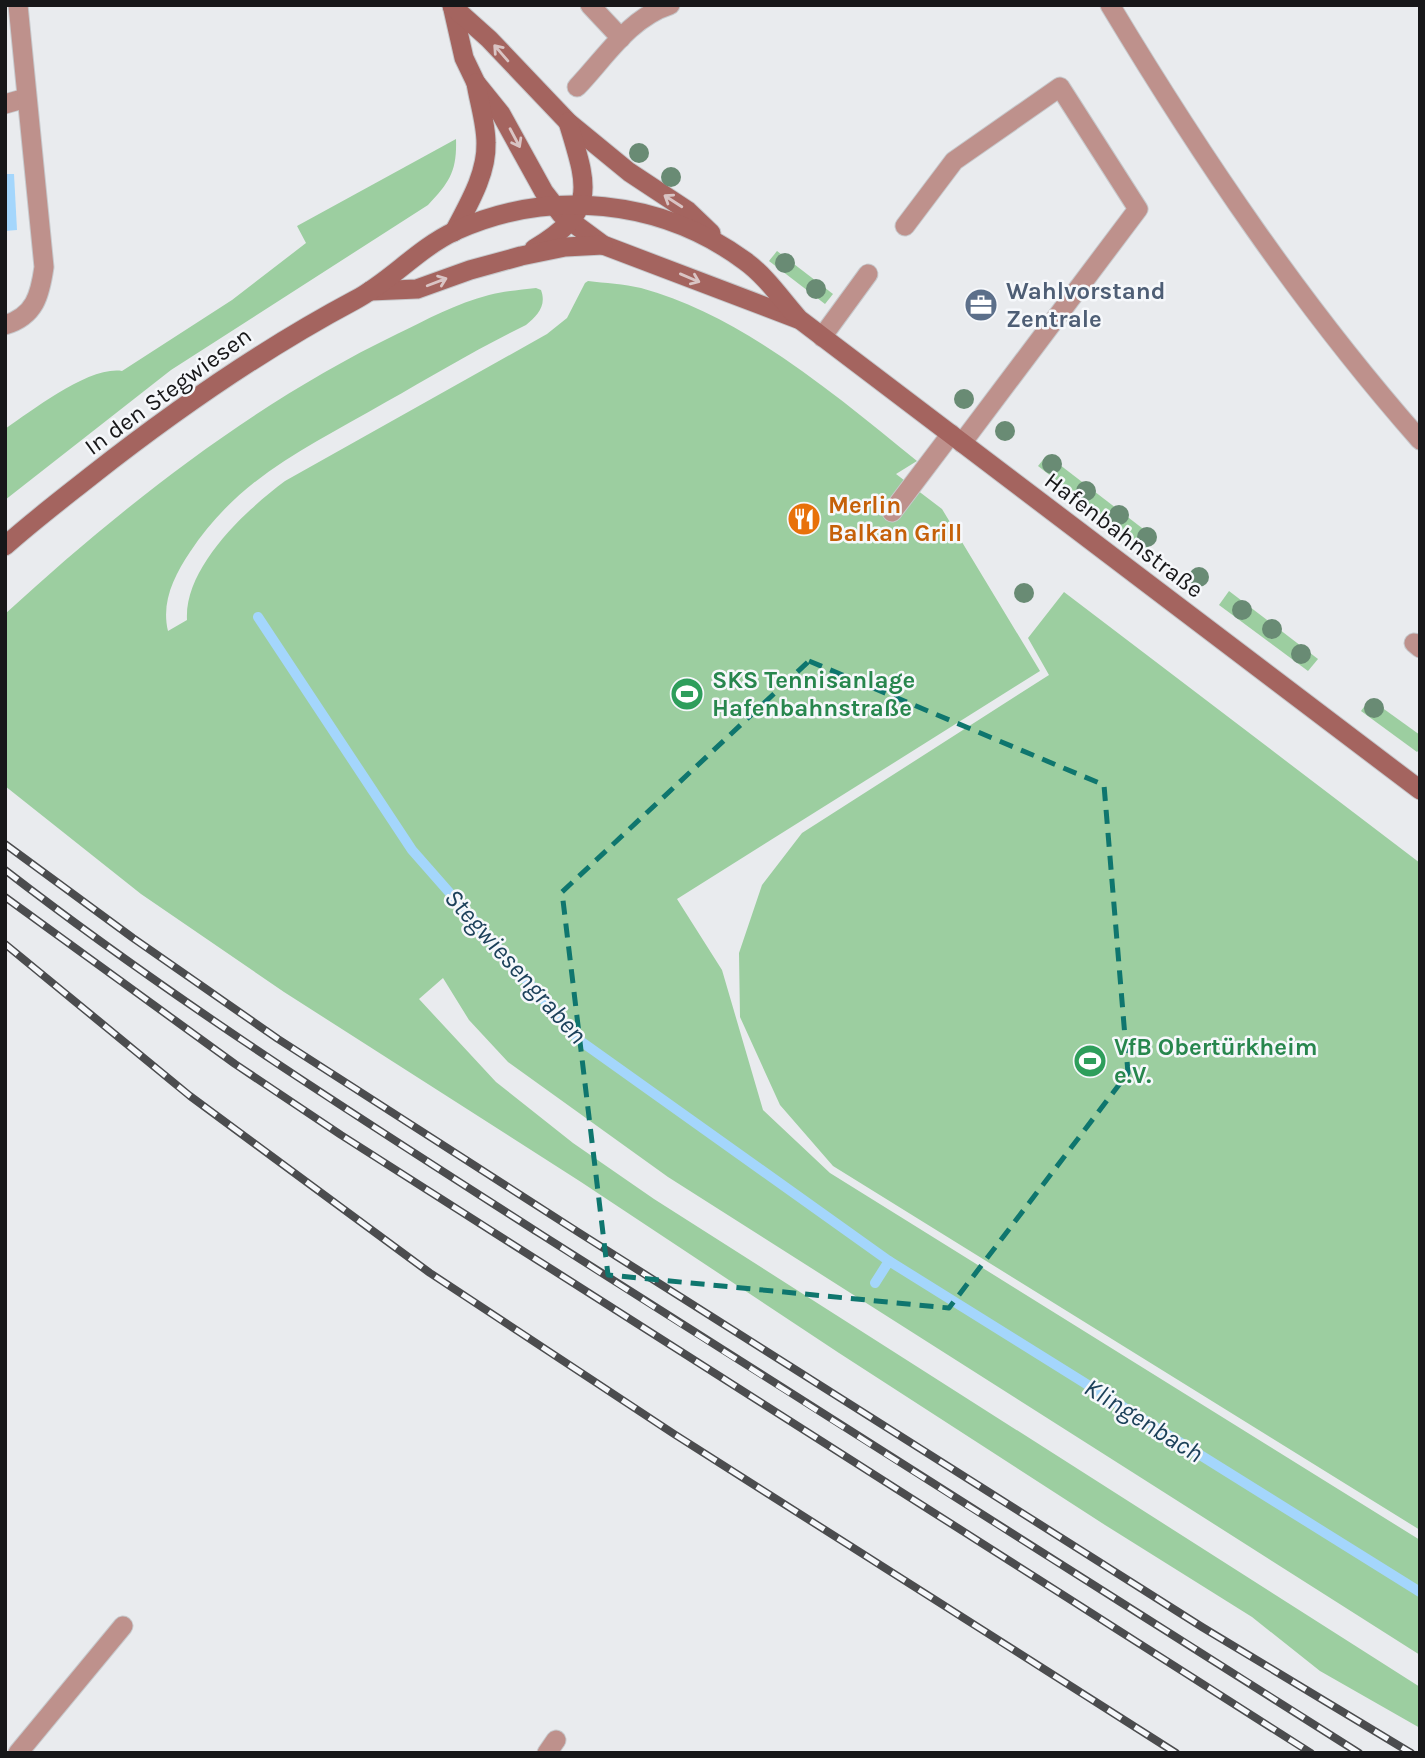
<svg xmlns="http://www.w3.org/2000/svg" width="1425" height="1758" font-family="Karla,sans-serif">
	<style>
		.green { fill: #9ccea0 }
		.water { fill: #a4d6fc }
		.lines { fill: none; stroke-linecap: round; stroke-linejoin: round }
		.stream { stroke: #a4d6fc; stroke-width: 10 }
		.service-casing { stroke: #c7c9cc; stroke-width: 21 }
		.secondary-casing { stroke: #c7c9cc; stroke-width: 21 }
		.service { stroke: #be918c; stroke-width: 19 }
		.secondary { stroke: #a4645f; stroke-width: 19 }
		.rail-casing { stroke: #4b4c4e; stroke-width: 8 }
		.rail { stroke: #f6f8fb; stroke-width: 5; stroke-dasharray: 16; stroke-linecap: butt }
		.tree { fill: #698b74 }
		.oneway { stroke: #d9c4c4 }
		.marked { fill: none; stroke: #0f766e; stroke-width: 5; stroke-dasharray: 14 9; stroke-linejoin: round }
		.labels { text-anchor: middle; stroke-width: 5; stroke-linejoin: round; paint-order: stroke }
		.service-label { font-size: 24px; font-weight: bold; fill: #4e5e75; stroke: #f6f8fb; text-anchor: start }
		.street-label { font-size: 24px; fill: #171719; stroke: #f6f8fb }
		.food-label { font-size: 24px; font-weight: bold; fill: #c56008; stroke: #f6f8fb; text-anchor: start }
		.leisure-label { font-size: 24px; font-weight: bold; fill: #27864d; stroke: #f6f8fb; text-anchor: start }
		.water-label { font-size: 26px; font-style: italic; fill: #1c415a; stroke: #f6f8fb }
	</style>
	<rect width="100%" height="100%" fill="#e9ebee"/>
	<g class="green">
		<path d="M 456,139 C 457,171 450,182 428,205 L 171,370 L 5,500 L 5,429 C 33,410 89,366 122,371 L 232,300 L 306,243 L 297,226 Z"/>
		<polygon points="777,251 833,294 825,304 769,261"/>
		<path d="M 588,281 C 605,283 624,284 641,288 C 742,315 837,396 917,461 L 896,474 L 942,509 L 1040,671 L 677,899 L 722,970 L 763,1110 L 830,1173 L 1420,1540 L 1420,1655 L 668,1177 L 508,1062 L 469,1020 L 443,978 L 419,999 L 496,1082 L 573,1143 L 654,1199 L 1420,1687 L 1420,1728 L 1320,1671 L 1252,1617 L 1105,1525 L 839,1353 L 581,1182 L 284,992 L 141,894 L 5,786 L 5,614 C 123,506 252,404 397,334 C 426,320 457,303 489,295 C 504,291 521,290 536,288 L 541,290 C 547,306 537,316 526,325 C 478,348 432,376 386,402 C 309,447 241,475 190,552 C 174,576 161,602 168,631 L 187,620 C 184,567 246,510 285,481 L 547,334 L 567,318 L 585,283 Z"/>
		<polygon points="1047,455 1155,538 1146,550 1038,466"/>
		<polygon points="1229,591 1318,659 1308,671 1219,605"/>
		<polygon points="1064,592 1420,863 1420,1530 833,1166 780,1105 740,1017 739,953 762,885 802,833 1049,675 1028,638"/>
		<polygon points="1370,699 1420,735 1420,749 1417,752 1361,711"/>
	</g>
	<polygon class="water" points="5,174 14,174 17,230 5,231"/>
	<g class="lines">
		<g class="stream">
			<polyline points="258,617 412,850 579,1040 889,1261"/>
			<polyline points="875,1283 889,1261 1420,1592"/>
		</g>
		<defs>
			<g id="service">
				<polyline points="590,5 621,38"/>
				<path d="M 1110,5 C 1202,158 1302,306 1420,440"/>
				<path d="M 577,87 C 605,58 629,18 670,5"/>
				<polyline points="5,104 26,98"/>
				<polyline points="905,226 954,161 1060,87 1138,209 962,443"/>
				<path d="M 5,325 C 35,316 40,295 44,267 L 18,5"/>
				<polyline points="822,337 868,274"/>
				<polyline points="892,512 951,434"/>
				<polyline points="1414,643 1420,648"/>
				<polyline points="18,1753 123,1626"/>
				<polyline points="547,1753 556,1740"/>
			</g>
			<g id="secondary">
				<polyline points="452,5 464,58 476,83 501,114 544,192 561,214 603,245 798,319"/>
				<polyline points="452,6 489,39 568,122 629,172 688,211 711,233"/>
				<path d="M 454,232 C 468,205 487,174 486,143 C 486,123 479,102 476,83"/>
				<path d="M 534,249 C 599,210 587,186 568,122"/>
				<polyline points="370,291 417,289 470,270 521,256 565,247 603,245"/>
				<path d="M 5,546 C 33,521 62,499 91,476 C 175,410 261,350 355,300 C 391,281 417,249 455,231 C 550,188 661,199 745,261 C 766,276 782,300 799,319 L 1420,790"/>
			</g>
		</defs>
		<use href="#service" class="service-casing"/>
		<use href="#secondary" class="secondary-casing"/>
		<use href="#service" class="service"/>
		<use href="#secondary" class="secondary"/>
		<defs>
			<g id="rail">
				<polyline points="5,844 133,938 278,1039 578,1232 1202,1627 1411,1753"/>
				<path d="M 5,870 C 177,1003 360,1118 542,1235 C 814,1410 1087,1580 1359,1753"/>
				<polyline points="5,897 235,1064 341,1135 1311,1753"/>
				<polyline points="5,944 190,1096 430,1273 674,1434 1176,1753"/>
			</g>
		</defs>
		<use href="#rail" class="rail-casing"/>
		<use href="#rail" class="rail"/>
	</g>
	<g class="tree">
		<circle cx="639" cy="153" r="10"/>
		<circle cx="671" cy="177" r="10"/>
		<circle cx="785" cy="263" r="10"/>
		<circle cx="816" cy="289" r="10"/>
		<circle cx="964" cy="399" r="10"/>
		<circle cx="1005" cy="431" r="10"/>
		<circle cx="1052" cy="464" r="10"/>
		<circle cx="1086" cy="491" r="10"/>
		<circle cx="1119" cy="515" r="10"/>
		<circle cx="1147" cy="537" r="10"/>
		<circle cx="1199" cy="577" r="10"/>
		<circle cx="1024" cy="593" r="10"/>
		<circle cx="1242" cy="610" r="10"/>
		<circle cx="1272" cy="629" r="10"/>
		<circle cx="1301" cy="654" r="10"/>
		<circle cx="1374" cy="708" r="10"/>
	</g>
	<defs><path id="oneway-shaft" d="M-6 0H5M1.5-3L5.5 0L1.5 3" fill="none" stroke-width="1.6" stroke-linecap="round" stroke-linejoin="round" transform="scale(1.75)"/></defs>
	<g class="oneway">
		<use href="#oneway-shaft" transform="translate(501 53) rotate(-131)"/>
		<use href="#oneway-shaft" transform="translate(515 138) rotate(62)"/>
		<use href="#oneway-shaft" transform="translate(673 201) rotate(-147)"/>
		<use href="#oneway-shaft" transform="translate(690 278) rotate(23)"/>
		<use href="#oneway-shaft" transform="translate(437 282) rotate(-21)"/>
	</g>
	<path class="marked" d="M 809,661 L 1104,785 L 1128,1073 L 949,1308 L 608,1275 L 562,892 Z"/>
	<defs>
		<symbol id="office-disc" viewBox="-11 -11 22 22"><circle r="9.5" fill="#5c6f8a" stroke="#f6f8fb"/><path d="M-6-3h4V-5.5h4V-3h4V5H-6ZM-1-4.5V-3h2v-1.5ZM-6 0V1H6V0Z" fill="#fff"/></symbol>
		<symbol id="restaurant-disc" viewBox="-11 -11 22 22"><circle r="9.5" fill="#e8710a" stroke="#f6f8fb"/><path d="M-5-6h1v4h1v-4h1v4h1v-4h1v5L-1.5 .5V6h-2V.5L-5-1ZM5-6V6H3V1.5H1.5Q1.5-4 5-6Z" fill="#fff"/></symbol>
		<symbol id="stadium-disc" viewBox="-11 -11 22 22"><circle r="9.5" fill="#2e9e5b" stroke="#f6f8fb"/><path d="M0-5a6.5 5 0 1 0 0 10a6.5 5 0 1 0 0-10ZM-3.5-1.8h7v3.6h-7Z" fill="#fff"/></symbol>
	</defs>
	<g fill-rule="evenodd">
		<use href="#office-disc" x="962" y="286" width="38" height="38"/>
		<use href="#restaurant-disc" x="785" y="500" width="38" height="38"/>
		<use href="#stadium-disc" x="668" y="675" width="38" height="38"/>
		<use href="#stadium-disc" x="1071" y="1042" width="38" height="38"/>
	</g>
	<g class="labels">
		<g class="service-label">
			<text x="1006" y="299">Wahlvorstand<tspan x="1006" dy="28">Zentrale</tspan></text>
		</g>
		<g class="street-label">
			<text transform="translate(168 391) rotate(-36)" y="8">In den Stegwiesen</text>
			<text transform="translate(1124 535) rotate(37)" y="8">Hafenbahnstraße</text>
		</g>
		<g class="food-label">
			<text x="828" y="513">Merlin<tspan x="828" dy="28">Balkan Grill</tspan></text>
		</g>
		<g class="leisure-label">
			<text x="712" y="688">SKS Tennisanlage<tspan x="712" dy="28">Hafenbahnstraße</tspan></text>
			<text x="1114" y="1055">VfB Obertürkheim<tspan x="1114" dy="28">e.V.</tspan></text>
		</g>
		<g class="water-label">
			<text transform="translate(516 966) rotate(48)" y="9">Stegwiesengraben</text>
			<text transform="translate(1144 1420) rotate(32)" y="9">Klingenbach</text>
		</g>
	</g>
	<rect width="1425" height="1758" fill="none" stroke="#171719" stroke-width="14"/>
</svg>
